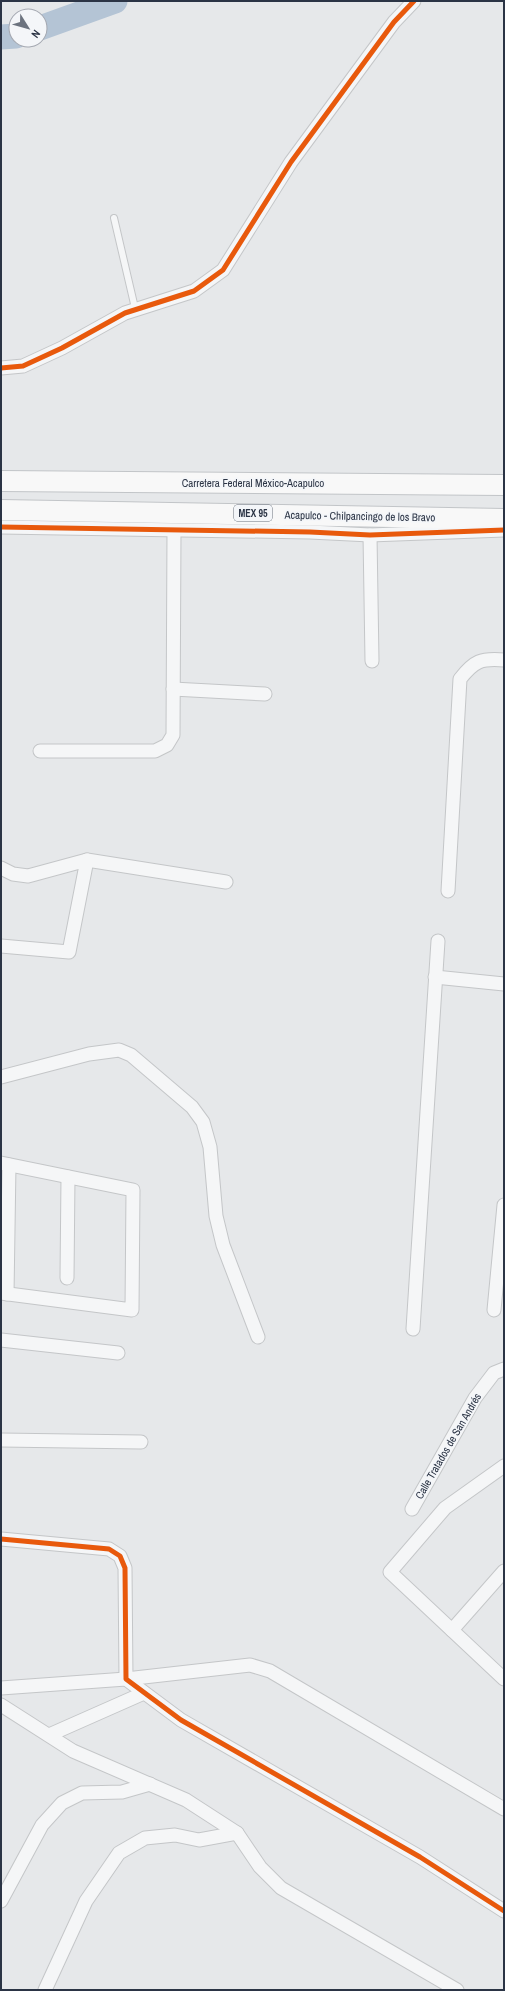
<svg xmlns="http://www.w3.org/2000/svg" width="505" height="1991" font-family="'Archivo Narrow',sans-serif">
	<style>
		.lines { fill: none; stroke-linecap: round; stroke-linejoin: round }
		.river { stroke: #b4c4d5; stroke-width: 25 }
		.lane-casing { stroke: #c4c6c8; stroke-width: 8 }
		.street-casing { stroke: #c4c6c8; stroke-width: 15 }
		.primary-casing { stroke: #c2c5c8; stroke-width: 22 }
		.lane { stroke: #f5f6f7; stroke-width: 6 }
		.street { stroke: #f5f6f7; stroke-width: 13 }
		.primary { stroke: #f8f8f8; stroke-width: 20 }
		.cycleway-casing { stroke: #f4f6f9; stroke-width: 8 }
		.cycleway { stroke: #e8590c; stroke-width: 5 }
		.labels { text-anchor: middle; stroke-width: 3.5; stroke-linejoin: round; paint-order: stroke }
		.shield { fill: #f4f6f9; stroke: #676e7b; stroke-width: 1 }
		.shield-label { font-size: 10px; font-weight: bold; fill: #2b3445 }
		.street-label { font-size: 11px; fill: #2b3445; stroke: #f4f6f9 }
	</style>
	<rect width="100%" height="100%" fill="#e6e8ea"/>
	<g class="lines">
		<g class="river">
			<polyline points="40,28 115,1"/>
			<polyline points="1,37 16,36"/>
		</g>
		<defs>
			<polyline id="lane" points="114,218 135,308"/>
			<g id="street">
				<polyline points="1,368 23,366 62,348 125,313 194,291 223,270 291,162 394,22 414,1"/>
				<polyline points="1,527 310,532 370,535 504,530"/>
				<polyline points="370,535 372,661"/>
				<polyline points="173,689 265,694"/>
				<polyline points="40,751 155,751 167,745 173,735 174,531"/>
				<polyline points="1,868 13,874 28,876 87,860 226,882"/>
				<path d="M 448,891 L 460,679 C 474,661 481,658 504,660"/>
				<polyline points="1,946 69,952 87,860"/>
				<polyline points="435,977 504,984"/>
				<polyline points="1,1077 89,1054 119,1050 131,1055 192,1107 203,1122 210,1147 216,1216 223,1245 258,1337"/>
				<polyline points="1,1163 133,1190 132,1310 1,1293"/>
				<polyline points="67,1278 68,1177"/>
				<polyline points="7,1294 9,1165"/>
				<polyline points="494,1310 504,1205"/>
				<polyline points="413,1329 438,941"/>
				<polyline points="1,1340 118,1353"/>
				<polyline points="1,1440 141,1442"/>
				<polyline points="504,1466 445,1508 390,1572 504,1679"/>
				<polyline points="412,1509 475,1398 494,1373 504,1369"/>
				<polyline points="1,1539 109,1549 120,1556 125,1568 126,1679 181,1720 420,1857 504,1911"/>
				<polyline points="452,1630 504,1571"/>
				<polyline points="1,1688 126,1679 250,1665 270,1671 504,1809"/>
				<polyline points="1,1705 73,1751 186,1800 237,1833 260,1867 281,1888 457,1990"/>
				<polyline points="49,1735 144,1693"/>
				<polyline points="1,1901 42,1825 62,1803 82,1793 122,1792 150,1784"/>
				<polyline points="45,1990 86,1901 119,1853 145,1838 175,1835 199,1840 237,1833"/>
			</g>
			<g id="primary">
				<polyline points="1,481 504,485"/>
				<polyline points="1,510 504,519"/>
			</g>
		</defs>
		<use href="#lane" class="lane-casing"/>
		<use href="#street" class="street-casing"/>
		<use href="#primary" class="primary-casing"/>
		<use href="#lane" class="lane"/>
		<use href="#street" class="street"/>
		<use href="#primary" class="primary"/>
		<defs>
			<g id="cycleway">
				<polyline points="1,368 23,366 62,348 125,313 194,291 223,270 291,162 394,22 414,1"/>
				<polyline points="1,527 310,532 370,535 504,530"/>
				<polyline points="1,1539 109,1549 120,1556 125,1568 126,1679 181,1720 420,1857 504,1911"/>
			</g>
		</defs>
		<use href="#cycleway" class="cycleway-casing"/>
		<use href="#cycleway" class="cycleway"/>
	</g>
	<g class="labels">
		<rect class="shield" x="234" y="505" width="38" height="16" rx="3"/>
		<g class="shield-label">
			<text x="253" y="517">MEX 95</text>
		</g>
		<g class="street-label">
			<text x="253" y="487">Carretera Federal México-Acapulco</text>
			<text transform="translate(360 516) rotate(1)" y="4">Acapulco - Chilpancingo de los Bravo</text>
			<text transform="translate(448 1446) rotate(-60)" y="4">Calle Tratados de San Andrés</text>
		</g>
	</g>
	<rect width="505" height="1991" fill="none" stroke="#2b3445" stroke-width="4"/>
	<g transform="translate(28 28) rotate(127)"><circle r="19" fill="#f4f6f9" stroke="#a4a8b1"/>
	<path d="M0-3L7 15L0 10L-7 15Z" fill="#6c737f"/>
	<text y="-6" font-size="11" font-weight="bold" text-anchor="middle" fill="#2b3445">N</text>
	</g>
</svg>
